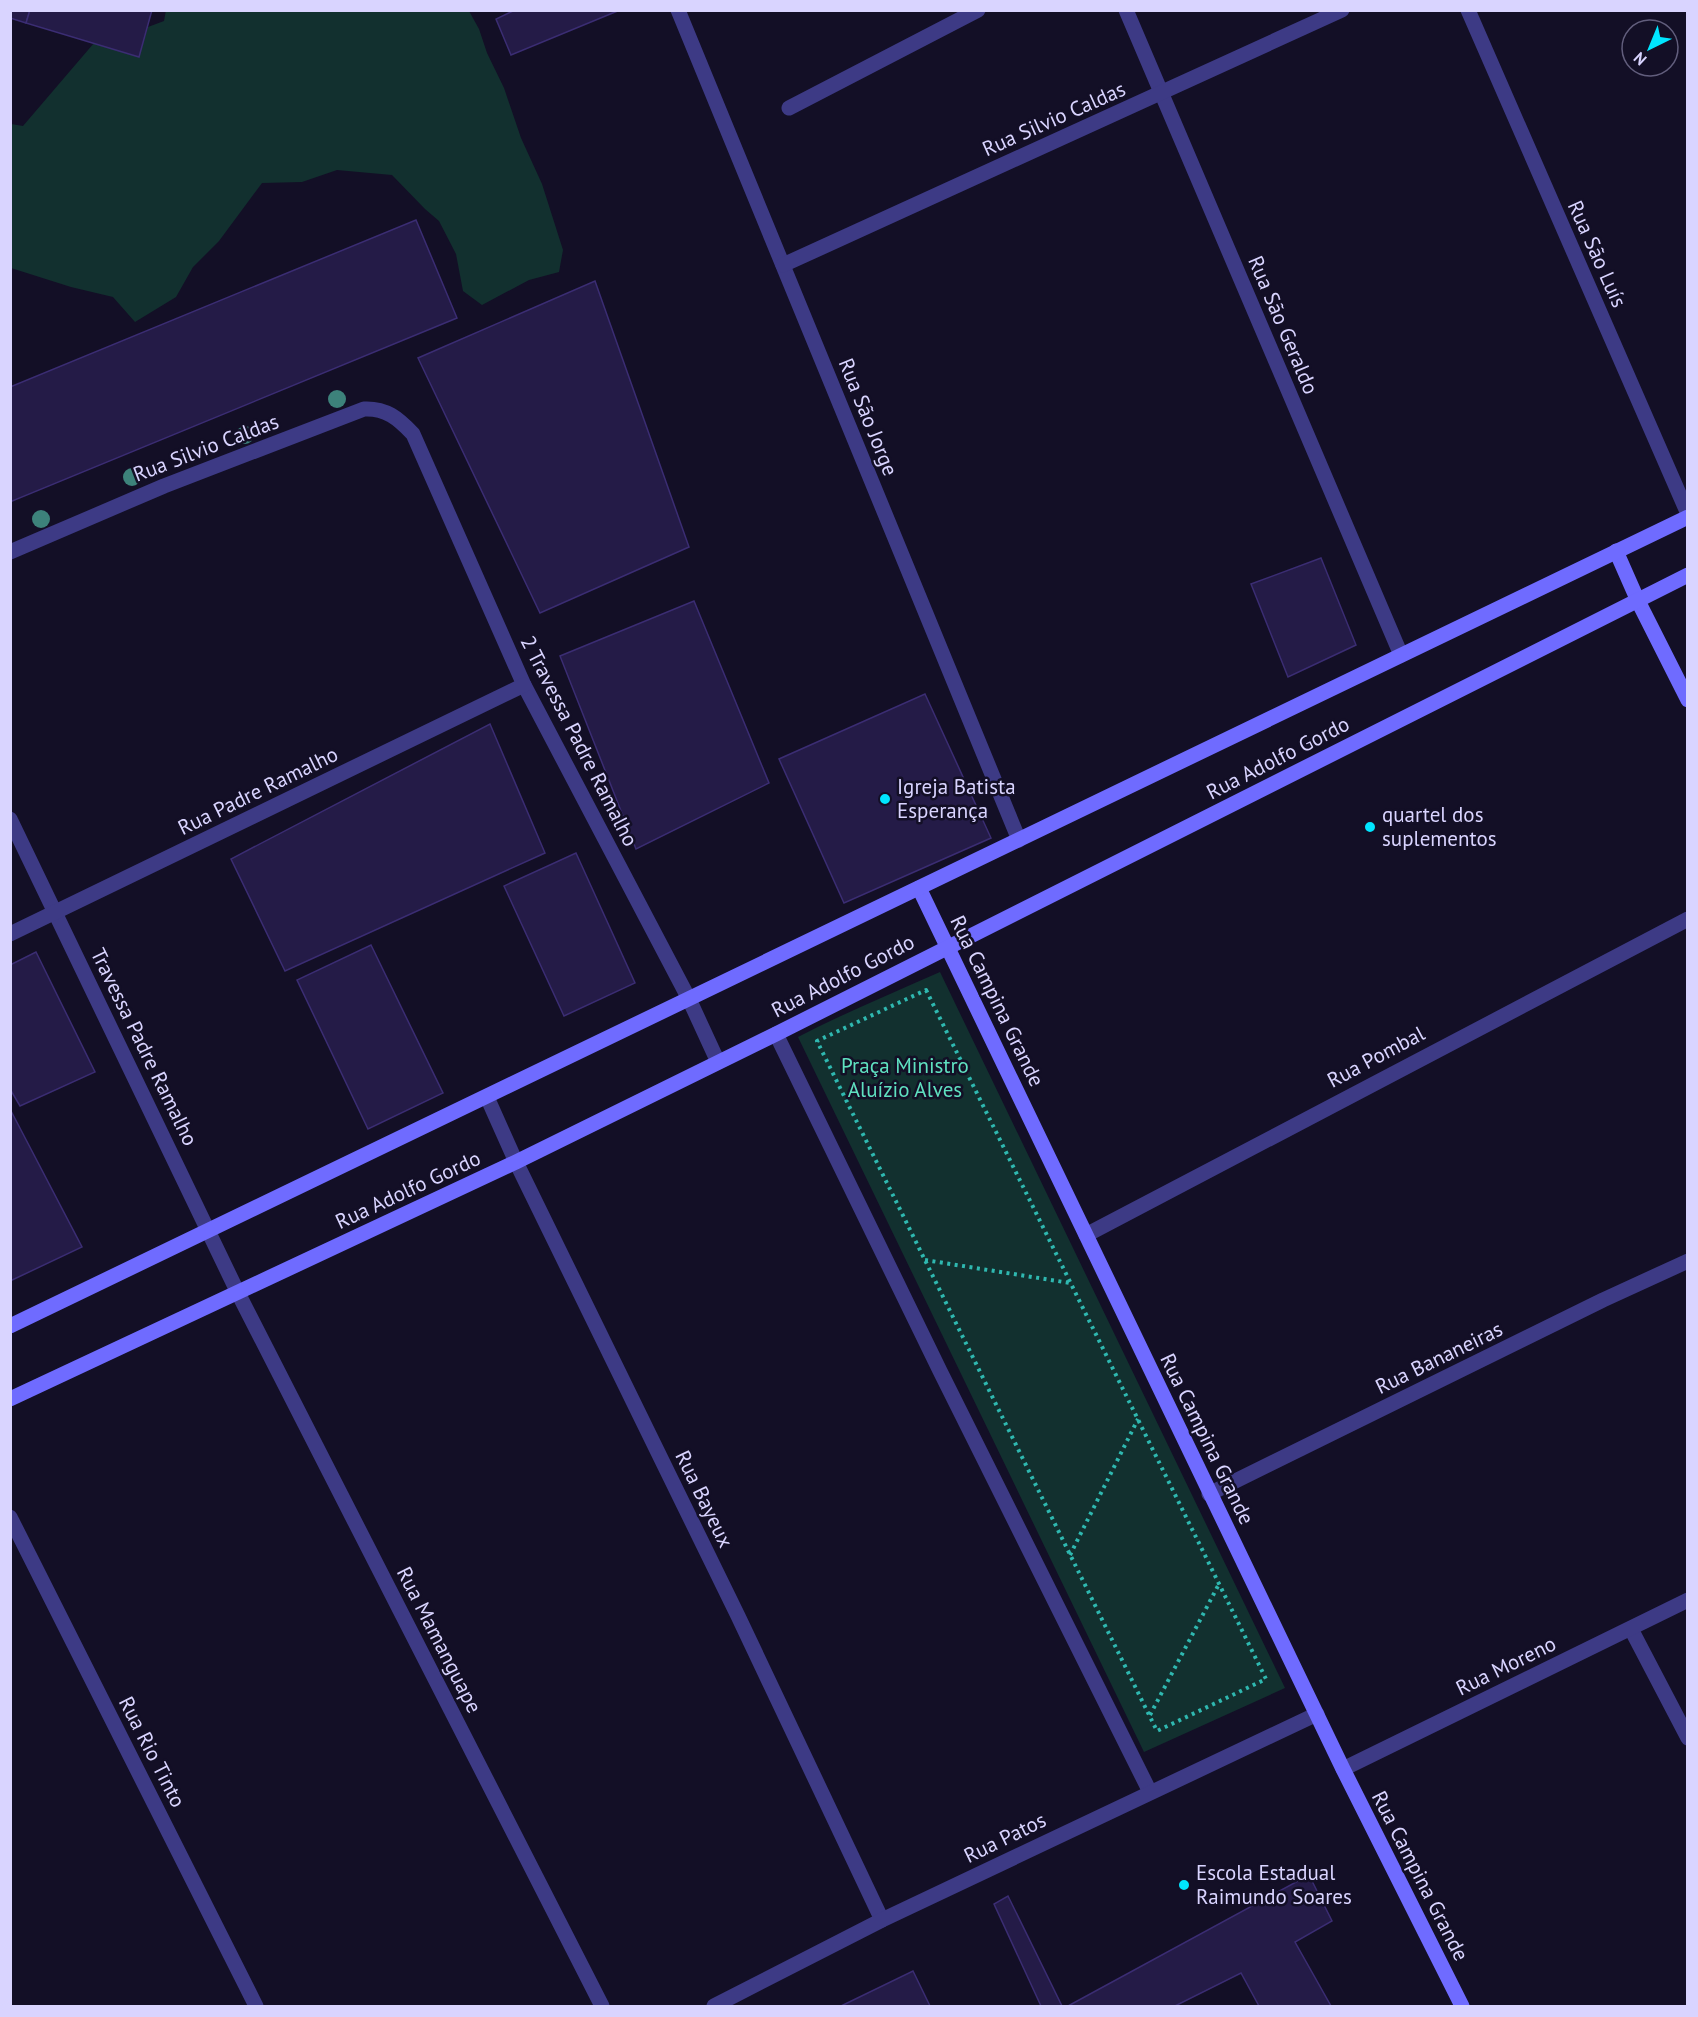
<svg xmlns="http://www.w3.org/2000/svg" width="1698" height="2017" font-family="'PT Sans',sans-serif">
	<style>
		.green { fill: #12302f }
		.building { fill: #241b47; stroke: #3b2d73; stroke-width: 1.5 }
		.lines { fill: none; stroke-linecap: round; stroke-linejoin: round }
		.path { stroke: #2fb8b0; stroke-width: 4; stroke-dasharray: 3 4.5; stroke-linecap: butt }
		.lane { stroke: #3d3a85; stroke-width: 15 }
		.street { stroke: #3d3a85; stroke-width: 15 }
		.secondary { stroke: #6f6bff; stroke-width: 15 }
		.tree { fill: #3d827b }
		.poi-dot { fill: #00e5ff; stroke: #130f26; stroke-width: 2 }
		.labels { text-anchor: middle; stroke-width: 5; stroke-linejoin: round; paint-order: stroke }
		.street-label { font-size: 21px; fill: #d9d4ff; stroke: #130f26 }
		.poi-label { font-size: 21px; fill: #d9d4ff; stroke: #130f26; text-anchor: start }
		.park-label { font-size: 21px; fill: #5fe0c0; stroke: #130f26 }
	</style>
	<rect width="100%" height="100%" fill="#130f26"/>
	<g class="green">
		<polygon points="166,10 469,11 479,29 487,53 504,88 521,138 542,184 563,250 559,272 529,280 482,305 463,291 456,254 439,221 425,209 392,175 337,170 302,182 262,183 219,241 193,267 176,297 135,322 113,297 71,287 11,268 11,124 23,126 94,43 139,57 148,27 164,21"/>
		<path d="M 940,972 L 1285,1688 L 1144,1752 L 798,1037 C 844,1013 893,993 940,972 Z"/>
	</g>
	<g class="building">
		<polygon points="10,10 30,10 26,23 10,18"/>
		<polygon points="30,10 152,10 139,57 26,23"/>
		<polygon points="515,10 620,10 511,55 496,19"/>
		<polygon points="416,220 457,318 10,502 10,387"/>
		<polygon points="595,281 689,547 540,613 418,358"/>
		<polygon points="1321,558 1356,645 1288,677 1251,584"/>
		<polygon points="694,601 769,783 636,849 560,656"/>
		<polygon points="925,694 991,838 844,903 779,759"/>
		<polygon points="490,724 545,853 285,971 231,859"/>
		<polygon points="576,853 635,983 564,1016 504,886"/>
		<polygon points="371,945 443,1093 368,1129 297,980"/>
		<polygon points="36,952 95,1072 20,1106 10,1089 10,965"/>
		<polygon points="10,1109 82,1247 10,1281"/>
		<polygon points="1309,1875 1332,1921 1295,1942 1331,2006 1259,2006 1241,1973 1175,2006 1068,2006"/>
		<polygon points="1008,1896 1062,2006 1041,2006 994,1904"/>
		<polygon points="913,1971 930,2006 841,2006"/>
	</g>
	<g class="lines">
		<g class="path">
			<polygon points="926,990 1266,1679 1157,1731 817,1041"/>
			<polyline points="925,1260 1070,1283"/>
			<polyline points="1070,1555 1138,1419"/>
			<polyline points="1150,1715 1219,1584"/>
		</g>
		<polyline class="lane" points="789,108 978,10"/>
		<g class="street">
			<polyline points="678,10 1019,840"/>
			<polyline points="1126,10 1401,655"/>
			<polyline points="1468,10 1688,514"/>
			<polyline points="783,265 1342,10"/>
			<path d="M 10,552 L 164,486 L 364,409 C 386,408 398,418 413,434 L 524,685 L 689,999 L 718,1062"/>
			<polyline points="10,819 238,1293 602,2006"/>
			<polyline points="10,934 524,685"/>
			<polyline points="776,1034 940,1371 1150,1792"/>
			<polyline points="487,1097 516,1162 738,1616 882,1920"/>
			<polyline points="1086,1235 1688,919"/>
			<polyline points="1209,1494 1603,1300 1688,1261"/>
			<polyline points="10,1517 256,2006"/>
			<polyline points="1631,1629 1688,1738"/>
			<polyline points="1343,1769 1688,1600"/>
			<polyline points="714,2006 882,1920 1317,1714"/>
		</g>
		<g class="secondary">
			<polyline points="1616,551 1638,601 1688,700"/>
			<polyline points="919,888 1343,1769 1462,2006"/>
			<polyline points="10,1326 1688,517"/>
			<polyline points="10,1399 516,1162 776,1034 1688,575"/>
		</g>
	</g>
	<g class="tree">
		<circle cx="337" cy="399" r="9"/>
		<circle cx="245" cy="435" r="9"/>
		<circle cx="132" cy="477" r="9"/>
		<circle cx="41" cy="519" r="9"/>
	</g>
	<g class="poi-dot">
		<circle cx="885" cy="799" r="6"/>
		<circle cx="1370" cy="827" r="6"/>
		<circle cx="1184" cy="1885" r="6"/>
	</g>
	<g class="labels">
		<g class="street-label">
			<text transform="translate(1054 119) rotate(-24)" y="7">Rua Silvio Caldas</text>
			<text transform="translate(1597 254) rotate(66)" y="7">Rua São Luís</text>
			<text transform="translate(1283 325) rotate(67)" y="7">Rua São Geraldo</text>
			<text transform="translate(868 417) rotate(68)" y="7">Rua São Jorge</text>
			<text transform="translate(206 448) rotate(-21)" y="7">Rua Silvio Caldas</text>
			<text transform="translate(579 741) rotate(63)" y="7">2 Travessa Padre Ramalho</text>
			<text transform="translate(1278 758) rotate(-27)" y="7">Rua Adolfo Gordo</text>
			<text transform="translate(258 791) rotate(-26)" y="7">Rua Padre Ramalho</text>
			<text transform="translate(843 976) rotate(-27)" y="7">Rua Adolfo Gordo</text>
			<text transform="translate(997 1001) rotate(64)" y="7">Rua Campina Grande</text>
			<text transform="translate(144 1047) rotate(64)" y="7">Travessa Padre Ramalho</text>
			<text transform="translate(1376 1057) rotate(-28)" y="7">Rua Pombal</text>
			<text transform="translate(408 1190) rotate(-25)" y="7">Rua Adolfo Gordo</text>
			<text transform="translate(1439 1358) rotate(-26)" y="7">Rua Bananeiras</text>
			<text transform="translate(1207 1439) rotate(64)" y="7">Rua Campina Grande</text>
			<text transform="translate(704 1499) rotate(64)" y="7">Rua Bayeux</text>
			<text transform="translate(439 1640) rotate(63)" y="7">Rua Mamanguape</text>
			<text transform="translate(1506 1666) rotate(-26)" y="7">Rua Moreno</text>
			<text transform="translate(152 1752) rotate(63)" y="7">Rua Rio Tinto</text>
			<text transform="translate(1005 1838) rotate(-26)" y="7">Rua Patos</text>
			<text transform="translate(1420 1876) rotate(63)" y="7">Rua Campina Grande</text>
		</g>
		<g class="poi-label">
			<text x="897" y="794">Igreja Batista<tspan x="897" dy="24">Esperança</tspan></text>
			<text x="1382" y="822">quartel dos<tspan x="1382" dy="24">suplementos</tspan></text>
			<text x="1196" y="1880">Escola Estadual<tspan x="1196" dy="24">Raimundo Soares</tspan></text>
		</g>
		<g class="park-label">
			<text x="905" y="1073">Praça Ministro<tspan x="905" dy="24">Aluízio Alves</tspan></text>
		</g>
	</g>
	<rect width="1698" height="2017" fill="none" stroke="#d9d4ff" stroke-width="24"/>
	<g transform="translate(1650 48) rotate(223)"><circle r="28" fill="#130f26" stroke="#625e7d" stroke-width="1.5"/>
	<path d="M0-4.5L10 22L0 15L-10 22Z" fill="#00e5ff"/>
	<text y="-9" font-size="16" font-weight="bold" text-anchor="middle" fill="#d9d4ff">N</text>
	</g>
</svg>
